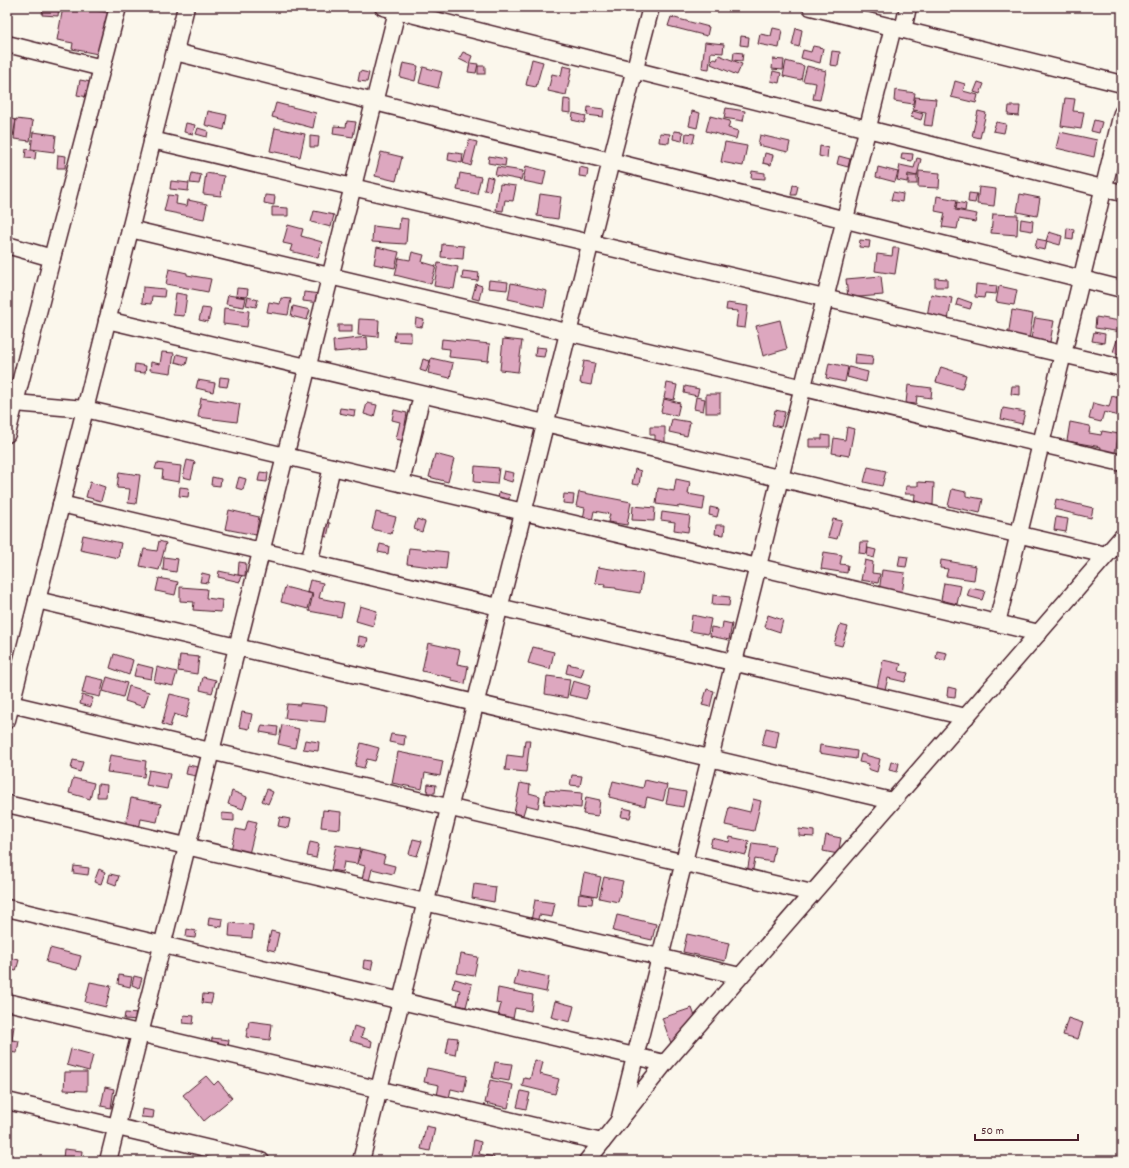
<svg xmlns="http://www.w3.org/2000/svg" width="1129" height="1168" font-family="Dekko,sans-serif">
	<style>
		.building { fill: #dda7bf; stroke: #4a1f2b }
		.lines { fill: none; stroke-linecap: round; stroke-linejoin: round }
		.minor-casing { stroke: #4a1f2b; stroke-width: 19 }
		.minor { stroke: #fbf7ec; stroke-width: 16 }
	</style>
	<rect width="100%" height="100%" fill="#fbf7ec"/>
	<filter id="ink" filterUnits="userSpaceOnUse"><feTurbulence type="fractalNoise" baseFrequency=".025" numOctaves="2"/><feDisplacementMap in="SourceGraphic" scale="8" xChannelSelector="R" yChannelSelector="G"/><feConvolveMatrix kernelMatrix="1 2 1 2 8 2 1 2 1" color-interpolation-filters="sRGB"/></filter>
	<g filter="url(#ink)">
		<g class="building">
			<polygon points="43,7 59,7 58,16 42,15"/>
			<polygon points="63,7 78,7 110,13 103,55 72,49 73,43 57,40"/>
			<polygon points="671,17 709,27 707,36 668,26"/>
			<polygon points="773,28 782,30 779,48 758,44 760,34 771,36"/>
			<polygon points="796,28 802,30 799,47 792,45"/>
			<polygon points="741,36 749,37 748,46 740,45"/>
			<polygon points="705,42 724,44 723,53 711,52 709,69 702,68"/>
			<polygon points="813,46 823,48 820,63 801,58 803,50 811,52"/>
			<polygon points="832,51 840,52 838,66 830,65"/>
			<polygon points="463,52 472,56 469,64 459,59"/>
			<polygon points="734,52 743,53 742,61 733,60"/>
			<polygon points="719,55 742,64 737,75 711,64 713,58 717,60"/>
			<polygon points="532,59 543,62 536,87 526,85"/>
			<polygon points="773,59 784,60 783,70 772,69"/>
			<polygon points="786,61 804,66 801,80 783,76"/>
			<polygon points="403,63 418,66 415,81 400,77"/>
			<polygon points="470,63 478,64 476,73 468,72"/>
			<rect x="478" y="66" width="7" height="8"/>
			<polygon points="563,66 572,68 566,95 548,91 552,74 561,76"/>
			<polygon points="807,66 826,71 820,100 813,99 816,83 803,81"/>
			<polygon points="423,67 442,72 438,88 419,83"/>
			<polygon points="360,71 369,73 367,82 358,81"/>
			<polygon points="773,71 781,73 779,83 771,81"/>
			<polygon points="80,80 96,83 93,98 77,95"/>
			<polygon points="955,81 965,84 963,91 978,95 976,103 951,97"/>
			<polygon points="978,82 984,84 980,94 974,92"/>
			<polygon points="895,90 915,93 913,104 894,101"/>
			<polygon points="915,97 936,99 932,126 924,125 926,112 913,110"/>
			<polygon points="1065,98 1075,99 1073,111 1084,112 1081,129 1061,126"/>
			<polygon points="564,99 571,100 571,113 563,112"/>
			<polygon points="276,103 316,113 313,128 272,117"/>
			<polygon points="1009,106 1020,106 1019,116 1008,115"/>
			<polygon points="588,107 604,109 603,117 587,115"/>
			<polygon points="726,108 745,111 743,121 724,118"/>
			<polygon points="208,111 227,115 224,130 205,125"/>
			<polygon points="692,111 700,113 697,128 689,126"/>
			<polygon points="913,111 923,114 921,120 911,117"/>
			<polygon points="978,111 986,113 980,138 972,136"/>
			<polygon points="573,113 586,116 584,123 572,120"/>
			<polygon points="710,116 730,121 728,128 738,131 736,139 706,131"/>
			<polygon points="7,118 16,120 13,136 7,135"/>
			<polygon points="16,119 33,121 30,141 14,139"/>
			<polygon points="1094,120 1102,122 1099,133 1091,131"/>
			<polygon points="347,121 356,122 353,137 333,134 334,126 346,127"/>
			<polygon points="996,122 1006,124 1004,133 993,131"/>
			<polygon points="186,123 195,125 193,134 184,132"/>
			<polygon points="198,128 208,131 207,137 196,134"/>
			<polygon points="275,128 305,134 300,157 270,151"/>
			<polygon points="674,131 683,132 682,141 673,139"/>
			<polygon points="33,132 56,135 54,152 31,149"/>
			<polygon points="1060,132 1097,140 1094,157 1056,148"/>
			<polygon points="660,133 670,134 669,143 659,142"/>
			<polygon points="686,133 695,134 693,143 685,142"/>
			<polygon points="760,135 790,142 788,152 758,145"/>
			<polygon points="310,136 319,137 318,147 310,147"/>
			<polygon points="469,140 477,142 471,166 463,163"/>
			<polygon points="725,142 747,146 743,166 721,162"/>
			<polygon points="820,146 828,148 827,158 819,156"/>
			<polygon points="26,149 36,151 35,159 25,158"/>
			<polygon points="381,152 402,157 396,181 375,176"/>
			<polygon points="449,152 463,154 462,163 448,160"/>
			<polygon points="765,153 773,155 771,165 763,163"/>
			<polygon points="902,153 913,154 912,161 901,159"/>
			<polygon points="58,155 66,156 65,168 57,168"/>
			<polygon points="489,156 506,159 505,166 488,163"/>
			<polygon points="839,156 850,159 848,167 837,164"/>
			<polygon points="917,158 921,159 917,176 908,174 907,182 897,180 900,165 914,168"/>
			<polygon points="526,166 546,171 543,185 523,181"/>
			<polygon points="497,167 523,171 521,180 495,175"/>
			<polygon points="580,167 588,169 587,177 579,176"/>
			<polygon points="878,167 898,172 895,182 876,177"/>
			<polygon points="752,171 765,173 765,179 751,178"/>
			<polygon points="919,171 940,173 939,188 918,187"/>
			<polygon points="192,173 201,175 199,184 190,183"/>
			<polygon points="206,173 224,176 221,196 203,194"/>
			<polygon points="460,173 481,177 477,194 457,190"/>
			<polygon points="487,176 493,178 490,191 484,190"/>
			<rect x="908" y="176" width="9" height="8"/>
			<polygon points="171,181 189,183 188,191 170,189"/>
			<polygon points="500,184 516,186 513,201 505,200 503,211 496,210"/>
			<polygon points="793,185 798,186 796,195 791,195"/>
			<polygon points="979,187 996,189 994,206 977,204"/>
			<polygon points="893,192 903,194 902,202 891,200"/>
			<polygon points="969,193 977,194 975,203 968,202"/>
			<polygon points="540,194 561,197 558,219 537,216"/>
			<polygon points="1020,194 1040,198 1037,216 1017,212"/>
			<polygon points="168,195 177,196 176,204 187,206 188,200 207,204 204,219 164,211"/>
			<polygon points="265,195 275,196 274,205 264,203"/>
			<polygon points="937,196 957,200 955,210 977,214 975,222 959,219 957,229 942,227 945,213 935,211"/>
			<polygon points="957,202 966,204 965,211 956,209"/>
			<polygon points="272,207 288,208 288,216 272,216"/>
			<polygon points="314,211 334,215 331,227 311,222"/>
			<polygon points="993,214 1018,215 1017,235 991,233"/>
			<polygon points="400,218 408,219 406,244 372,242 373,226 399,229"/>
			<polygon points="1021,219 1033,221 1032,231 1020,229"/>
			<polygon points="288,225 303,229 301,236 322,242 318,258 290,251 292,245 283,243"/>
			<polygon points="1067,228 1074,229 1073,240 1066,239"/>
			<polygon points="1049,232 1062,236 1060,245 1046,241"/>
			<polygon points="1037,239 1047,241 1045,250 1035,248"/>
			<polygon points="860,240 870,241 869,248 859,247"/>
			<polygon points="442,244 464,246 463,259 441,257"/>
			<polygon points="377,247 399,252 395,268 374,264"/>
			<polygon points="893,248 899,248 895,274 875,271 877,254 892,256"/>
			<polygon points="412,252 424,255 422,262 436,266 431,284 395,275 399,258 410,260"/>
			<polygon points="438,263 458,267 454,289 434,286"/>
			<polygon points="169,269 187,273 187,275 211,279 208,292 166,284"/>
			<polygon points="463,271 479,273 478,281 462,279"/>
			<polygon points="881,276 883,295 848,298 846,279"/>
			<polygon points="935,278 947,279 947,287 935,287"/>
			<polygon points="489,280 508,282 507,290 488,288"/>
			<polygon points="511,283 547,291 544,307 508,299"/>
			<polygon points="476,284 482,286 479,300 472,298"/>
			<polygon points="976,284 997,286 996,294 985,293 984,298 975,297"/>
			<polygon points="999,286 1017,290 1014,305 996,302"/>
			<polygon points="143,287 165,289 164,297 152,296 151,304 142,303"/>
			<polygon points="237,288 248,289 247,297 236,296"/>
			<polygon points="304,292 320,294 319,303 303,301"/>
			<polygon points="176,293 187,295 184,316 173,315"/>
			<polygon points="931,294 952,298 948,320 927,316"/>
			<polygon points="228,295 246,298 244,307 226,304"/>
			<polygon points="248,297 258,300 256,307 246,305"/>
			<polygon points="281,298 291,299 288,315 267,312 269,302 280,304"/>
			<polygon points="958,298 972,303 970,309 956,305"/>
			<polygon points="727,303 748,306 745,328 736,327 738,311 726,310"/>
			<polygon points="293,306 310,310 307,320 291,316"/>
			<polygon points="202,308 211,309 208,322 199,320"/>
			<polygon points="224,308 249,311 247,327 223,324"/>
			<polygon points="1012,310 1033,314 1029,340 1008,337"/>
			<polygon points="1096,317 1120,321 1119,322 1122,323 1122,332 1095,328"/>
			<polygon points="416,318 424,320 422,327 415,326"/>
			<polygon points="1035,318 1054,321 1049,347 1030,344"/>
			<polygon points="359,319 379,320 378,337 358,335"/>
			<polygon points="780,320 787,349 763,356 756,326"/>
			<rect x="338" y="325" width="14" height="7"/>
			<polygon points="395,332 411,332 411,342 394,341"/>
			<polygon points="1094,332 1105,334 1104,343 1092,341"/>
			<polygon points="367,337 368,349 334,352 333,341"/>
			<polygon points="1118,337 1122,338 1122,355 1113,352"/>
			<polygon points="442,339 490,344 488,361 449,357 450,349 441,348"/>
			<polygon points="503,339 522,341 518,372 500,370"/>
			<polygon points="536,347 546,348 544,357 535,356"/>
			<polygon points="162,352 174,353 171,373 150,370 151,362 160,364"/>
			<polygon points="177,354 188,357 186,365 175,362"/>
			<polygon points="855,354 873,356 872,365 854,364"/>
			<polygon points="431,358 453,363 450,378 428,373"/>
			<polygon points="423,359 430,361 426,372 420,370"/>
			<polygon points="584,361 595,363 591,385 580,383"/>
			<polygon points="829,363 848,367 845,382 826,378"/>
			<polygon points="135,364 146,366 145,373 134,372"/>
			<polygon points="849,367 868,372 866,382 847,377"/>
			<polygon points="941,367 966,375 962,389 936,382"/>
			<polygon points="220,377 229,378 227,387 219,386"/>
			<polygon points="198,380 215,383 213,392 196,388"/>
			<polygon points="667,383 677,385 674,400 664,398"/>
			<polygon points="908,385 932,388 931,398 917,396 916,404 906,403"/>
			<polygon points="685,386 699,389 697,396 684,393"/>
			<polygon points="1012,386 1020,386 1020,395 1011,394"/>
			<rect x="706" y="394" width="14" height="19"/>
			<polygon points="1112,396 1122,399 1122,417 1104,412 1101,422 1089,419 1093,403 1109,407"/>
			<polygon points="696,397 705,399 703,411 694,409"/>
			<polygon points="201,398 240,404 237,422 198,417"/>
			<polygon points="664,399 680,403 677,416 661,412"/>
			<polygon points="367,403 377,405 374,417 364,414"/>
			<polygon points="340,408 355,410 354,416 339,413"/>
			<polygon points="1003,408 1025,412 1022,424 1001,419"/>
			<polygon points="394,410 407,413 405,425 424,430 420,445 396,439 400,422 392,420"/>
			<polygon points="775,410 785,412 781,427 772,425"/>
			<polygon points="672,419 690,422 687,436 669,432"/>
			<polygon points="1070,422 1090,426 1089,433 1101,435 1102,431 1119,434 1113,462 1098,459 1101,447 1067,441"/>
			<polygon points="650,427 665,427 665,444 655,444 655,435 650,435"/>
			<polygon points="847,427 854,429 849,456 832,453 834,438 845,440"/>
			<polygon points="822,435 830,436 830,447 809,447 809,439 822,439"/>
			<polygon points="1120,441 1122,442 1122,451 1119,450"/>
			<polygon points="435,454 454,459 448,482 429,477"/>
			<polygon points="187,460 195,462 191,479 183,477"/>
			<polygon points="157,463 181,466 179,482 162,479 163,470 155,469"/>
			<polygon points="475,466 499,468 497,484 474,482"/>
			<polygon points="868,467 886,471 882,486 864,482"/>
			<polygon points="635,469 641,471 639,485 632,484"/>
			<polygon points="504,471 514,473 512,482 502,479"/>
			<polygon points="119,472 140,475 136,504 128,503 130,489 117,488"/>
			<polygon points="260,472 268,473 267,482 258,481"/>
			<polygon points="212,477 221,479 220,486 211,485"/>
			<polygon points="239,477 246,479 243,490 236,488"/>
			<polygon points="676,479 690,482 688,494 705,497 703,510 679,506 679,507 656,504 658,488 674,491"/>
			<polygon points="90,482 105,487 101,501 86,497"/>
			<polygon points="918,482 934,483 933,505 914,504 915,494 905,494 906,486 918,486"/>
			<polygon points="180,487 189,488 188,497 179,496"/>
			<polygon points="952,489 966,492 966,496 983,499 980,513 948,506"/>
			<polygon points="499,492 510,495 508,502 498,500"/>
			<polygon points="579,492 631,502 627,525 608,522 610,514 594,511 592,521 583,519 585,508 576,506"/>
			<polygon points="564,494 574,495 573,504 563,503"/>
			<polygon points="1056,499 1093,508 1091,518 1054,509"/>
			<polygon points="633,506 655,508 654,521 632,520"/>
			<polygon points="710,507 719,509 717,517 709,515"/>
			<polygon points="229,510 259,517 256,535 225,529"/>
			<polygon points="376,512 396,517 391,534 372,529"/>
			<polygon points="662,512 690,516 688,532 674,530 675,522 661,520"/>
			<polygon points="1056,517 1068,519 1066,532 1054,530"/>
			<polygon points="417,519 425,522 422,532 414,529"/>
			<polygon points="833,519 842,521 837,539 828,537"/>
			<polygon points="322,522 330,523 327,537 319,535"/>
			<polygon points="716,525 725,525 724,535 715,534"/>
			<polygon points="83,535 121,543 118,558 80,550"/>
			<polygon points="159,541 166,543 159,570 140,566 144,549 157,551"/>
			<polygon points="860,542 868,542 867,554 859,553"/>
			<polygon points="380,544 389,546 388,554 378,552"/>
			<polygon points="409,548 448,552 446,569 407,564"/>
			<polygon points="868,548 876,550 874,558 867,556"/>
			<polygon points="824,552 842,555 840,564 848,565 847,573 821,569"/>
			<polygon points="900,556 908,557 906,567 898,566"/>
			<polygon points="164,557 178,559 176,572 163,570"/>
			<polygon points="865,560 873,562 872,573 880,574 878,583 861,580"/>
			<polygon points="941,560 976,566 974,580 946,576 948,569 940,568"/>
			<polygon points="239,562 246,563 245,576 238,575"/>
			<polygon points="598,567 643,574 640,593 616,589 616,588 604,587 605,584 595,583"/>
			<polygon points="882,570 905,573 902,594 879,592"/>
			<polygon points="219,571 242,576 240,582 218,577"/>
			<polygon points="202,573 210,575 208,583 200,582"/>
			<polygon points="159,578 178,582 175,595 156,591"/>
			<polygon points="310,580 323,583 319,598 344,603 341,617 309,611 313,594 307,592"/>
			<polygon points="944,583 961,586 957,604 941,600"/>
			<polygon points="180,587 207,589 206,598 222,600 221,612 193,610 194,602 180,601"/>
			<polygon points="285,587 312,594 308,609 281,602"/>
			<polygon points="970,588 985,591 982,600 967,596"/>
			<polygon points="713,595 730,597 729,606 712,605"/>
			<polygon points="360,606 377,611 373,626 356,621"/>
			<polygon points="692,615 711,619 708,634 690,631"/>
			<polygon points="768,615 783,620 780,632 765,627"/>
			<polygon points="723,622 732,624 729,640 710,636 711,627 722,629"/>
			<polygon points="840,625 848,627 842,646 834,644"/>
			<polygon points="359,636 368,638 366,647 358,645"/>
			<polygon points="428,643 460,650 457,664 468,666 465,684 452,681 452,678 422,671"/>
			<polygon points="533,647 554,652 550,669 528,663"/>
			<polygon points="937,651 947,653 945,661 936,658"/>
			<polygon points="114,654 133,660 129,675 110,668"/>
			<polygon points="180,655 199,657 197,674 178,671"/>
			<polygon points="883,660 901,664 899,671 908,673 905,682 888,678 885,690 877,688"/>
			<polygon points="137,664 153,668 151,679 134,676"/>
			<polygon points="568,664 584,668 581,677 566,673"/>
			<polygon points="157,667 177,672 173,686 154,682"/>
			<polygon points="86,676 104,680 100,697 82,693"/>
			<polygon points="547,676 570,679 567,698 545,694"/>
			<polygon points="107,677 127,683 123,697 103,691"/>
			<polygon points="203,677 216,680 212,693 200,690"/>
			<polygon points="573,681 590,686 586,699 569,695"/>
			<polygon points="129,686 149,692 144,707 125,701"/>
			<polygon points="948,687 956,689 955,697 947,696"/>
			<polygon points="707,689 714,691 710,707 702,705"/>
			<polygon points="170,694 191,699 186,718 174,714 170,727 162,724"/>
			<polygon points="82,695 93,698 91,707 80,704"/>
			<polygon points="300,703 327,706 325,722 285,718 287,704 300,705"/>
			<polygon points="242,712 252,714 249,729 239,727"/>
			<polygon points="262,725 278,727 277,735 260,732"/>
			<polygon points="282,725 299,729 295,748 278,744"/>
			<polygon points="766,728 779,731 776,748 762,745"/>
			<polygon points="391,734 405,736 404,745 389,742"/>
			<polygon points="305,740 319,742 318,751 303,749"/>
			<polygon points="525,740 530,740 526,772 505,770 507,755 523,757"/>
			<polygon points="361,743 379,748 375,761 367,759 364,768 355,766"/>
			<polygon points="820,745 857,751 856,759 819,753"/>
			<polygon points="398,752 443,761 440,776 425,773 422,789 392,783"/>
			<polygon points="861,754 880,759 877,772 868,769 869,764 859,762"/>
			<polygon points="110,755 146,761 144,777 107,772"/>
			<polygon points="73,760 83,762 80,772 71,769"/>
			<polygon points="891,762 899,763 897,772 889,770"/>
			<polygon points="188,765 203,768 201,777 186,774"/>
			<polygon points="149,770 170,774 167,789 146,785"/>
			<polygon points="572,775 582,776 580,786 570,785"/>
			<polygon points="73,778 94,783 90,799 69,793"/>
			<polygon points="645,780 667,785 663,801 647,797 645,806 609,797 613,781 643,788"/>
			<polygon points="520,783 530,785 529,793 540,796 538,808 526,805 523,815 514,813"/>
			<polygon points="98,784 107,785 106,797 97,797"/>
			<polygon points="428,784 436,785 435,793 427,793"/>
			<polygon points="267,789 273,792 268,804 262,801"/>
			<polygon points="669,789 686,792 683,807 666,804"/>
			<polygon points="546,790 582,793 581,808 544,804"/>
			<polygon points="232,791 247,797 243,809 228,804"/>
			<polygon points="586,797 600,800 598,816 583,814"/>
			<polygon points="131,798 161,804 157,822 141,819 139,829 125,826"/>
			<polygon points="753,799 761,801 754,831 725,825 729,807 750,812"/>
			<polygon points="623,808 632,810 630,818 621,817"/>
			<polygon points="323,810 341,812 340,829 321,827"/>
			<polygon points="222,813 234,814 234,821 222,820"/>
			<polygon points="280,817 290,819 288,828 278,826"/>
			<polygon points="248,820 257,822 249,854 231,850 236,829 245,831"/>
			<polygon points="799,829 814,831 814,837 799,836"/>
			<polygon points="826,835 841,838 838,854 823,851"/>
			<polygon points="730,837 749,841 746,855 710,847 712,838 729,842"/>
			<polygon points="413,839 422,841 417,856 409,854"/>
			<polygon points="310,842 319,844 316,858 307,856"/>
			<polygon points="752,843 775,846 772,862 755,859 752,874 747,873"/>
			<polygon points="336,845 360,849 357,864 344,862 342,872 331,870"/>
			<polygon points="361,850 385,856 383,863 395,866 393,874 372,869 368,885 361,884 365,866 358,864"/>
			<polygon points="74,866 89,868 88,875 73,873"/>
			<polygon points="99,869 105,872 101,884 94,882"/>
			<polygon points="584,873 601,877 597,896 580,893"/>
			<polygon points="110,874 119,876 116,885 108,882"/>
			<polygon points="604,877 623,881 618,902 599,898"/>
			<polygon points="474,884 496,887 494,902 472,898"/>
			<polygon points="579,894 593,896 592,904 578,903"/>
			<polygon points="535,900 555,903 552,917 539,915 536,927 530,926"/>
			<polygon points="617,915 656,924 652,940 613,931"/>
			<polygon points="209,917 223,919 222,927 208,925"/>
			<polygon points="230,923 253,925 252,938 229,936"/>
			<polygon points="187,929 196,931 195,938 186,937"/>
			<polygon points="271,931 279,933 275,951 267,949"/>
			<polygon points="687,934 729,943 725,961 683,952"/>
			<polygon points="50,948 81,956 77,970 46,962"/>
			<polygon points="461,954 478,957 474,976 457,973"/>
			<polygon points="7,957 19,960 16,971 7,969"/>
			<polygon points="364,960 373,961 371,970 363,968"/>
			<polygon points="518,970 549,977 546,992 514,985"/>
			<polygon points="119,975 132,977 130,987 118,984"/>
			<polygon points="134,976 142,978 139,988 132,985"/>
			<polygon points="455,979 472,984 466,1007 457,1005 460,990 452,988"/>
			<polygon points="90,982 111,986 106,1007 85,1002"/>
			<polygon points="498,988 533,995 531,1011 515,1008 513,1019 498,1016 501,1004 496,1003"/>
			<polygon points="203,994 213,995 211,1004 202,1003"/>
			<polygon points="555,1001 574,1006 570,1022 551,1017"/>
			<polygon points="692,1008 702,1036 672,1046 662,1018"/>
			<polygon points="125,1013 139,1014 139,1020 124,1019"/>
			<polygon points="184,1015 194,1016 193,1024 183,1023"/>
			<polygon points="1068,1018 1083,1023 1078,1039 1063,1035"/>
			<polygon points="249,1021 272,1024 270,1040 246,1037"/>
			<polygon points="7,1025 14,1026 12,1040 19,1041 17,1053 7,1052"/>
			<polygon points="354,1026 364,1029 361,1037 372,1041 371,1047 350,1041"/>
			<polygon points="449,1037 458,1038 455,1055 446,1053"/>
			<polygon points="212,1038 229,1040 228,1047 211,1045"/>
			<polygon points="71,1049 93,1055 89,1071 67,1065"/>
			<polygon points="535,1060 543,1062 540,1074 559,1079 555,1094 522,1086 524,1078 530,1079"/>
			<polygon points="495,1062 512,1064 509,1081 492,1078"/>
			<polygon points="427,1068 467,1076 464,1092 451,1089 449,1098 437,1096 439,1085 424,1082"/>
			<polygon points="65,1072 87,1072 87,1091 64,1090"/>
			<polygon points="206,1076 214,1085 218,1081 232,1098 204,1121 183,1095"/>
			<polygon points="490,1080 513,1085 508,1108 485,1103"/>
			<polygon points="105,1087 114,1089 111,1108 101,1106"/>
			<polygon points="521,1091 530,1093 526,1109 517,1107"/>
			<polygon points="142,1109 154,1111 153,1118 141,1117"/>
			<polygon points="426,1126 435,1128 430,1151 421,1149"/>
			<polygon points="474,1140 481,1142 479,1154 494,1157 493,1161 470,1161"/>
			<polygon points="64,1149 82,1151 81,1160 63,1158"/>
			<polygon points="165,1156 179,1158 178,1161 165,1161"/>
		</g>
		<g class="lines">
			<defs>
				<g id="minor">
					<polyline points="383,7 1122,193"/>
					<polyline points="811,7 1122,84"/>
					<polyline points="903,30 908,7"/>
					<polyline points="7,44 102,68"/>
					<polyline points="175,52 1122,289"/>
					<polyline points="152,140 1122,368"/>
					<polyline points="130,229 1122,463"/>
					<polyline points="7,245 52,258"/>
					<polyline points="107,320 1106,555"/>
					<polyline points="15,403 85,409 1039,633"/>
					<polyline points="7,434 52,258 118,7"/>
					<polyline points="401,483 422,395"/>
					<polyline points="61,504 966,717"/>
					<polyline points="309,563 332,467"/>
					<polyline points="37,600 892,801"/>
					<polyline points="997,623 1122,113"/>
					<polyline points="11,704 812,893"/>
					<polyline points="7,720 186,7"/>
					<polyline points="7,804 740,976"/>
					<polyline points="7,908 664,1063"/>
					<polyline points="7,1002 602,1142"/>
					<polyline points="7,1101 261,1161"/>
					<polyline points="619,1121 893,27"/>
					<polyline points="108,1161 398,7"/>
					<polyline points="361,1161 611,161 651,7"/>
					<polyline points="587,1161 665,1063 1122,537"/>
				</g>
			</defs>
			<use href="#minor" class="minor-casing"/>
			<use href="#minor" class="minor"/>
		</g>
	</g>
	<rect width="1129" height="1168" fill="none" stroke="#fbf7ec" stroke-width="24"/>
	<rect x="12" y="12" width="1105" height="1144" fill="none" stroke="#4a1f2b" stroke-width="1.5" filter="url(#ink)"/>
	<path d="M975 1134v6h103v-6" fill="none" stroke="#4a1f2b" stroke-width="2"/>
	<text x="981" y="1134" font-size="12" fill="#4a1f2b" stroke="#fbf7ec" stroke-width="3" paint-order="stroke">50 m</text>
</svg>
